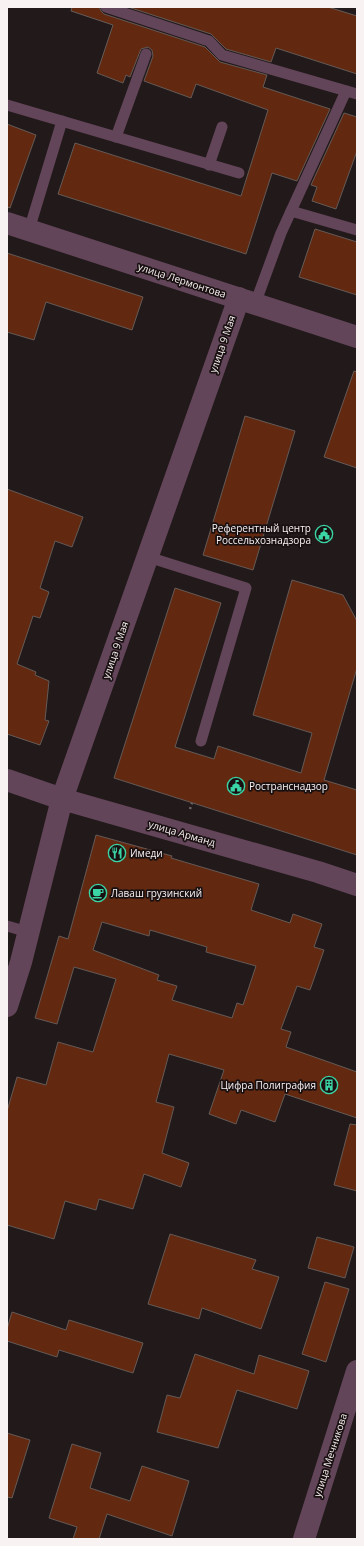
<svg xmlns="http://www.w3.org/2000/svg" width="364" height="1546" font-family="'Open Sans',sans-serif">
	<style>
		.building { fill: #632910; stroke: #645a56; fill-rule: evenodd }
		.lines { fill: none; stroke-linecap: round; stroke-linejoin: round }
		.path { stroke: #6d6566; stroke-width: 2.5; stroke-dasharray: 2 3; stroke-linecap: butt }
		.service { stroke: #634559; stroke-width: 11 }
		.minor { stroke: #634559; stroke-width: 22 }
		.labels { text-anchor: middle; stroke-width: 3.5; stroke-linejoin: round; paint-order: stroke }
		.street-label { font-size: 10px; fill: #f9f2f3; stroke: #191011 }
		.poi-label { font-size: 10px; fill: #f9f2f3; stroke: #191011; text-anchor: start }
	</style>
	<rect width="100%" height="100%" fill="#22191a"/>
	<g class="building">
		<polygon points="72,7 99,7 101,11 104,14 205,47 220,62 267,75 263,87 330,109 297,181 272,173 246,254 58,194 75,143 241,196 268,110 196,84 191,98 144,81 153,56 152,50 148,47 141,49 130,77 126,75 123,83 97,73 113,25 71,11"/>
		<polygon points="128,7 328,7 357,16 357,74 276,48 271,62 226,49 211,34"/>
		<polygon points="344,113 357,117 357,151 336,209 312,201 317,187 311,185"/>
		<polygon points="7,124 36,135 10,208 7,207"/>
		<polygon points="315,229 357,242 357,295 299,277"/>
		<polygon points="7,253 143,297 132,330 46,302 34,340 7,332"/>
		<polygon points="354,371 357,372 357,468 324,457"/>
		<polygon points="245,416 295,431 253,570 203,555"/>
		<polygon points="7,489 83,517 72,547 55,541 40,588 49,592 40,618 33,616 17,664 36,672 35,675 49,681 45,720 49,721 40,745 7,734"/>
		<polygon points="292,580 343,595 357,621 357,668 324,780 357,790 357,855 114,778 175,588 221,603 175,747 214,759 218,746 301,773 312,733 253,715"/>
		<path d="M 96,835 L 172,856 L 171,858 L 259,884 L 251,910 L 290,923 L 293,914 L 322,924 L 314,947 L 324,950 L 310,990 L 297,986 L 281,1029 L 291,1032 L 286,1047 L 357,1072 L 357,1118 L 285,1094 L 275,1122 L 241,1110 L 236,1124 L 209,1114 L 224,1070 L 169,1054 L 156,1102 L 174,1107 L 162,1153 L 189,1163 L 181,1187 L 144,1174 L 133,1209 L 99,1199 L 96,1210 L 65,1201 L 54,1239 L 7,1225 L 7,1111 L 17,1077 L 46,1085 L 58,1042 L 93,1052 L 116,979 L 74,967 L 57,1024 L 35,1018 L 59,936 L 68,939 ZM 102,922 L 149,936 L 150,930 L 207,947 L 206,952 L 256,966 L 243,1005 L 237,1003 L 232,1018 L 172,1000 L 177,986 L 157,980 L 159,975 L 93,950 Z"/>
		<polygon points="350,1124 357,1125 357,1191 334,1185"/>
		<polygon points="170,1234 256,1260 252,1269 279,1277 261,1329 202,1308 199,1319 148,1304"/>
		<polygon points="317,1237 354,1247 345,1278 308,1268"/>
		<polygon points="325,1282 349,1289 326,1362 302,1354"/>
		<polygon points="12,1312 66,1330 69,1320 143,1343 133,1373 59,1350 57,1357 7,1341 7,1329"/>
		<polygon points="195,1354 254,1374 259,1355 309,1371 297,1409 237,1390 218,1448 157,1432 167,1395 180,1398"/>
		<polygon points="7,1433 30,1440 12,1498 7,1497"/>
		<polygon points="72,1444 101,1453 90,1488 130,1501 142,1466 189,1481 172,1536 107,1514 99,1539 73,1539 77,1527 49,1518"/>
	</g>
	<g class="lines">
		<polyline class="path" points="190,809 192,803"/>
		<g class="service">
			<polyline points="106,7 209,41 222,55 357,94"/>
			<polyline points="7,105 239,173"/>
			<polyline points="116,137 146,54"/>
			<polyline points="209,165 222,127"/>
			<polyline points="291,211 357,230"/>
			<polyline points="29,230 62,121"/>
			<polyline points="255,304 281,233 346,91"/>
			<polyline points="148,557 246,588 201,741"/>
			<polyline points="7,926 28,932"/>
		</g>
		<g class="minor">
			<polyline points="7,223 357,337"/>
			<polyline points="7,780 62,799 318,872 357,885"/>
			<polyline points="7,1006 21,962 62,799 239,298"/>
			<polyline points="304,1539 357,1371"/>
		</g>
	</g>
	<defs>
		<symbol id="civic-ring" viewBox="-11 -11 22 22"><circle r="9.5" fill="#191011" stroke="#3ad4a5" stroke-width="1.5"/><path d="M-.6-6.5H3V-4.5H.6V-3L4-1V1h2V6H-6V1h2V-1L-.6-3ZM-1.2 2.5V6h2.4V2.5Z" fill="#3ad4a5"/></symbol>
		<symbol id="restaurant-ring" viewBox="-11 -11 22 22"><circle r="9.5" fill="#191011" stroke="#3ad4a5" stroke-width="1.5"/><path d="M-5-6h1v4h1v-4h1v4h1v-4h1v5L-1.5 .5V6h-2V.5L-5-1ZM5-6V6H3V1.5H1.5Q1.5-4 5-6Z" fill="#3ad4a5"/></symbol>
		<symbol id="cafe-ring" viewBox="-11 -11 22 22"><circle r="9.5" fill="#191011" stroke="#3ad4a5" stroke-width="1.5"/><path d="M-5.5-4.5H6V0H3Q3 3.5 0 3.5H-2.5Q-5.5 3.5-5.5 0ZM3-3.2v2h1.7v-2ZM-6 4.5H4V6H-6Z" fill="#3ad4a5"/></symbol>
		<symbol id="building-ring" viewBox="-11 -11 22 22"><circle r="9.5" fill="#191011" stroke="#3ad4a5" stroke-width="1.5"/><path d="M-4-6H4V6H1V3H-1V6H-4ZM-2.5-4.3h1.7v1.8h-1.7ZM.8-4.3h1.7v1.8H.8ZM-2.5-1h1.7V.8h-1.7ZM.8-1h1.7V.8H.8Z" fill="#3ad4a5"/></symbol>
	</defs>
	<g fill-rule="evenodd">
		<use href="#civic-ring" x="314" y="524" width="20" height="20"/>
		<use href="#civic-ring" x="226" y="776" width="20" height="20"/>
		<use href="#restaurant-ring" x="107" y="843" width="20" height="20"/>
		<use href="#cafe-ring" x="88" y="883" width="20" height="20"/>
		<use href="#building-ring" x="319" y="1075" width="20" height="20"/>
	</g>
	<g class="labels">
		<g class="street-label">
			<text transform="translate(182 280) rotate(18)" y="4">улица Лермонтова</text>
			<text transform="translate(222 344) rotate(-71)" y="4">улица 9 Мая</text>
			<text transform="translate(115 650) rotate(-71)" y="4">улица 9 Мая</text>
			<text transform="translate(182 833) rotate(16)" y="4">улица Арманд</text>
			<text transform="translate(330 1455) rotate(-72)" y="4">улица Мечникова</text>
		</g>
		<g class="poi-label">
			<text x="311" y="532" text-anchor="end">Референтный центр<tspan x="311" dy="12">Россельхознадзора</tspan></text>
			<text x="249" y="790">Ространснадзор</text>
			<text x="130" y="857">Имеди</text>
			<text x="111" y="897">Лаваш грузинский</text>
			<text x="316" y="1089" text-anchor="end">Цифра Полиграфия</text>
		</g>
	</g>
	<rect width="364" height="1546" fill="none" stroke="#f9f2f3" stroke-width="16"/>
</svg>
